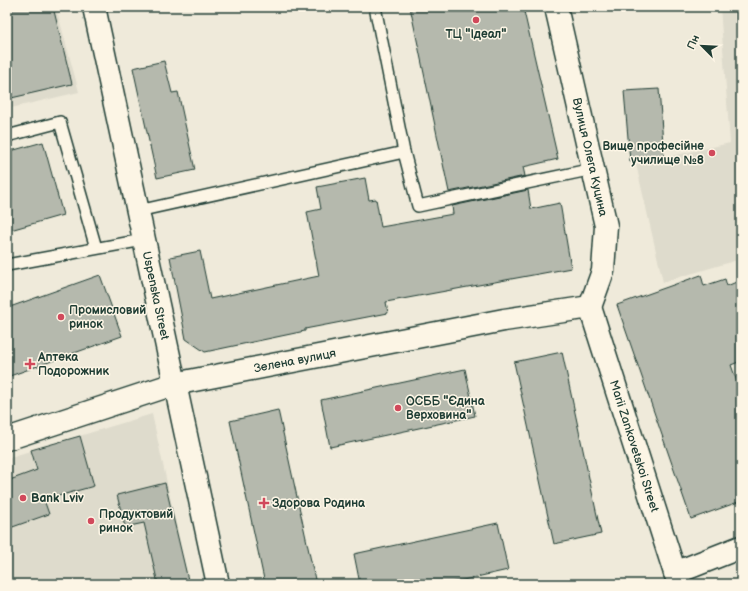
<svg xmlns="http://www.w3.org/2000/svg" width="748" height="591" font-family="'Balsamiq Sans',sans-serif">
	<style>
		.built { fill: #dedbcc }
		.building { fill: #b5b9ad; stroke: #1f3d34 }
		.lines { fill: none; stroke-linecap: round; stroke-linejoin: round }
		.lane-casing { stroke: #1f3d34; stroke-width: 14 }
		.street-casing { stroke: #1f3d34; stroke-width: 25 }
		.lane { stroke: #fcf5e5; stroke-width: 11 }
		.street { stroke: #fcf5e5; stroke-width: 22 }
		.poi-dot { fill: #d1495b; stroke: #fcf5e5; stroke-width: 1.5 }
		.labels { text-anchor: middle; stroke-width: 3; stroke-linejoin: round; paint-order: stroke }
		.poi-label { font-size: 12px; font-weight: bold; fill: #1f3d34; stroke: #fcf5e5; text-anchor: start }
		.street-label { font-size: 12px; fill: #1f3d34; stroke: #fcf5e5 }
	</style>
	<rect width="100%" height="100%" fill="#efeada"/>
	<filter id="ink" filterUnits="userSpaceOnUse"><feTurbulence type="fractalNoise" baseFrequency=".025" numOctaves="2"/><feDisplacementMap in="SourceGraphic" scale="8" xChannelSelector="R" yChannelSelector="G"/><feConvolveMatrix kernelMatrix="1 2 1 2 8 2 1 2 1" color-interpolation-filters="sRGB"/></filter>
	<g filter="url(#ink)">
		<g class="built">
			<polygon points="7,7 56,7 79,92 7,109"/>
			<polygon points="720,7 741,7 741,259 663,282 636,164 730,143"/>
			<polygon points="152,414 189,584 7,584 7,458"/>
		</g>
		<g class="building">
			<polygon points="7,7 53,7 72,84 7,99"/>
			<polygon points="410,7 523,7 558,159 523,167 525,176 449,192"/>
			<polygon points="164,61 172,93 178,92 195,170 157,178 133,68"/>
			<polygon points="659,89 664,158 630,161 624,91"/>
			<polygon points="43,142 63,215 7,231 7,152"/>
			<polygon points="365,178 369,200 376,199 381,227 453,214 452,206 528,190 531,209 560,203 571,268 386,302 388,313 305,329 305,331 205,352 186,339 170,257 200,251 210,299 319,276 307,212 321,209 317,187"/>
			<polygon points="100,275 122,336 7,377 7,308"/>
			<polygon points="701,275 704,286 725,279 727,286 741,280 741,361 731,365 741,393 741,501 691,519 617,305"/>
			<polygon points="562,352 601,534 554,544 514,362"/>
			<polygon points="465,369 475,416 330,447 321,400"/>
			<polygon points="278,410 316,584 265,584 230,421"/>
			<polygon points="80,436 94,486 44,500 49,514 7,529 7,481 37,470 31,450"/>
			<polygon points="165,483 189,584 158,584 144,523 125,527 117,495"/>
			<polygon points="498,523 508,570 445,584 360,584 354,554"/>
		</g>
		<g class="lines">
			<defs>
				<g id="lane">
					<polyline points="7,136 60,122 96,248"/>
					<polyline points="404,152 418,206 593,169"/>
					<polyline points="138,211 404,152 375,7"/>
					<polyline points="7,265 143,240"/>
				</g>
				<g id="street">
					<path id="s1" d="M 94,7 L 218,584"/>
					<path id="s2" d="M 556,7 L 606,226 L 603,271 L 590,307"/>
					<path id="s3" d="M 590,307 L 675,573 L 680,584"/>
					<path id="s4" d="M 7,439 L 174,384 L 504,320 L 590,307"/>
					<polyline points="675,573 741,547"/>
				</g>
			</defs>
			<use href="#lane" class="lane-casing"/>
			<use href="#street" class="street-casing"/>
			<use href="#lane" class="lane"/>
			<use href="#street" class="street"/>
		</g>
	</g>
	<g class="poi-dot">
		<circle cx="476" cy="20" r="4"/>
		<circle cx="712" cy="153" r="4"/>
		<circle cx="61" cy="317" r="4"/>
		<path d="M28 358h4v4h4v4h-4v4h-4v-4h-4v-4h4z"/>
		<circle cx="398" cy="408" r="4"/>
		<circle cx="23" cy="498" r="4"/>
		<path d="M262 497h4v4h4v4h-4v4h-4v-4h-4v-4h4z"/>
		<circle cx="91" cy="521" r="4"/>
	</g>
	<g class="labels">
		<g class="poi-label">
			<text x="476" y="38" text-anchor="middle">ТЦ "Ідеал"</text>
			<text x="704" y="150" text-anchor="end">Вище професійне<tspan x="704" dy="14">училище №8</tspan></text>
			<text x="69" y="314">Промисловий<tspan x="69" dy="14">ринок</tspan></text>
			<text x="38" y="361">Аптека<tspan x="38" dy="14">Подорожник</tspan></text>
			<text x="406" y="405">ОСББ "Єдина<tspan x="406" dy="14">Верховина"</tspan></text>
			<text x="31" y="502">Bank Lviv</text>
			<text x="272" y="507">Здорова Родина</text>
			<text x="99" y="518">Продуктовий<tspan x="99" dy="14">ринок</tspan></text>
		</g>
		<g class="street-label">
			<text dy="4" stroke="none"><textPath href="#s2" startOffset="154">Вулиця Олега Куцина</textPath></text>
			<text dy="4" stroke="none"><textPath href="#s1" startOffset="295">Uspenska Street</textPath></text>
			<text dy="4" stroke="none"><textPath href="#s4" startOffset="299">Зелена вулиця</textPath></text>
			<text dy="4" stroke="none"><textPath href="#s3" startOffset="146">Marii Zankovetskoi Street</textPath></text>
		</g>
	</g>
	<rect width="748" height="591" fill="none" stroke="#fcf5e5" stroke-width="24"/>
	<rect x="12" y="12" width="724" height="567" fill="none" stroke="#1f3d34" stroke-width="1.5" filter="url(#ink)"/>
	<g transform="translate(702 46) rotate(294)" stroke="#fcf5e5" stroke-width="3" paint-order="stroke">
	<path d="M0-3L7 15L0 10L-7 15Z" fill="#1f3d34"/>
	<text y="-6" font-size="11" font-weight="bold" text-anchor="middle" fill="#1f3d34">Пн</text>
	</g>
</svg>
